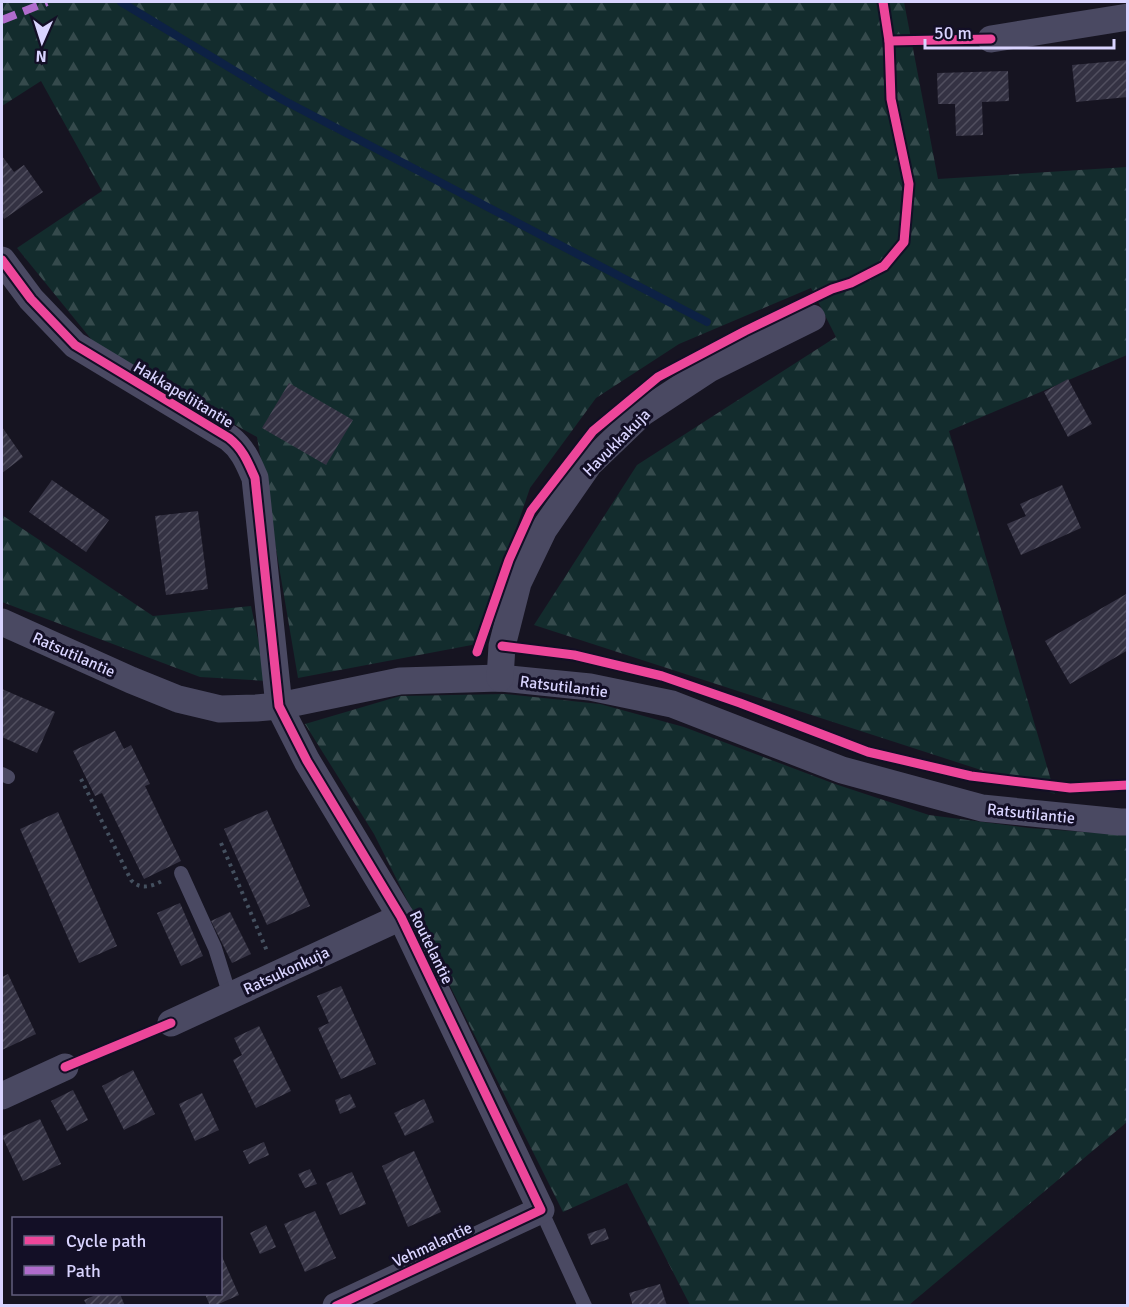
<svg xmlns="http://www.w3.org/2000/svg" width="1129" height="1307" font-family="Signika,sans-serif">
	<style>
		.forest { fill: url(#forest-firs) }
		.lines { fill: none; stroke-linecap: round; stroke-linejoin: round }
		.stream { stroke: #0d2144; stroke-width: 8 }
		.building { fill: url(#building-hatch) }
		.path { stroke: #44505f; stroke-width: 4; stroke-dasharray: 3 4.5; stroke-linecap: butt }
		.service { stroke: #4a4962; stroke-width: 14 }
		.minor { stroke: #4a4962; stroke-width: 27 }
		.quiet { stroke: #b06ccc; stroke-width: 8; stroke-dasharray: 15 8; stroke-linecap: butt }
		.cycleway-casing { stroke: #130f26; stroke-width: 13 }
		.cycleway { stroke: #ed469a; stroke-width: 9 }
		.labels { text-anchor: middle; stroke-width: 6; stroke-linejoin: round; paint-order: stroke }
		.street-label { font-size: 16px; fill: #d9d4ff; stroke: #130f26 }
	</style>
	<defs>
		<pattern id="forest-firs" width="22" height="20" patternUnits="userSpaceOnUse" patternTransform="scale(1.5)"><rect width="22" height="20" fill="#132c2d"/><path d="M5 1l3.5 6h-7zM16 11l3.5 6h-7z" fill="#354a4c"/></pattern>
		<pattern id="building-hatch" width="6" height="6" patternUnits="userSpaceOnUse" patternTransform="scale(1.5)"><rect width="6" height="6" fill="#343243"/><path d="M-1 1l2-2M0 6l6-6M5 7l2-2" fill="none" stroke="#514f5f"/></pattern>
	</defs>
	<rect width="100%" height="100%" fill="#161421"/>
	<g class="forest">
		<polygon points="2,2 904,2 938,179 1127,167 1127,355 949,431 1055,794 534,625 637,465 836,337 811,288 679,344 596,398 530,488 477,644 298,678 257,437 100,350 17,248 102,191 41,81 2,106"/>
		<polygon points="2,515 153,616 251,606 267,681 200,677 2,602"/>
		<polygon points="505,694 600,704 684,727 835,784 929,815 1029,828 1127,835 1127,1122 909,1305 690,1305 627,1183 563,1212 374,834 305,724 400,696"/>
	</g>
	<g class="lines">
		<polyline class="stream" points="121,2 283,100 707,322"/>
	</g>
	<g class="building">
		<polygon points="1128,60 1128,97 1076,102 1072,65"/>
		<polygon points="1008,71 1009,101 982,102 983,135 956,136 955,104 938,104 937,73"/>
		<polygon points="2,156 14,172 24,165 43,192 4,219 2,215"/>
		<polygon points="1068,379 1092,424 1068,437 1044,392"/>
		<polygon points="289,383 353,420 326,465 262,428"/>
		<polygon points="2,427 23,457 2,473"/>
		<polygon points="52,480 109,520 86,552 29,512"/>
		<polygon points="1062,485 1081,528 1021,555 1007,524 1026,516 1020,504"/>
		<polygon points="198,511 208,589 166,595 155,516"/>
		<polygon points="1128,593 1128,650 1070,684 1045,641"/>
		<polygon points="2,689 55,712 37,753 2,737"/>
		<polygon points="115,731 124,749 131,745 150,784 145,786 181,861 144,879 102,793 95,796 73,751"/>
		<polygon points="267,810 310,906 267,925 224,829"/>
		<polygon points="58,812 117,946 79,963 20,829"/>
		<polygon points="180,903 203,956 181,966 157,913"/>
		<polygon points="230,912 251,954 232,963 211,921"/>
		<polygon points="8,974 36,1034 2,1050 2,977"/>
		<polygon points="341,986 376,1064 341,1079 318,1028 329,1023 317,996"/>
		<polygon points="259,1026 291,1091 256,1108 233,1060 242,1055 234,1038"/>
		<polygon points="133,1070 155,1114 124,1130 102,1086"/>
		<polygon points="73,1090 88,1120 67,1131 51,1101"/>
		<polygon points="202,1093 219,1130 195,1141 179,1104"/>
		<polygon points="350,1094 356,1107 340,1114 335,1100"/>
		<polygon points="424,1099 434,1122 405,1136 394,1113"/>
		<polygon points="40,1119 61,1164 23,1181 2,1136"/>
		<polygon points="264,1142 269,1155 249,1164 243,1151"/>
		<polygon points="414,1151 441,1212 408,1227 382,1166"/>
		<polygon points="310,1169 317,1184 305,1188 298,1174"/>
		<polygon points="352,1172 366,1204 340,1215 326,1183"/>
		<polygon points="315,1211 336,1258 305,1272 284,1224"/>
		<polygon points="266,1225 276,1247 260,1254 250,1233"/>
		<polygon points="605,1228 609,1239 591,1245 587,1234"/>
		<polygon points="220,1252 239,1295 214,1306 210,1306 205,1294 220,1294"/>
		<polygon points="660,1284 667,1306 633,1306 629,1293"/>
		<polygon points="98,1294 120,1294 125,1306 87,1306 84,1300"/>
	</g>
	<g class="lines">
		<g class="path">
			<path d="M 81,779 L 131,880 C 141,891 152,886 164,880"/>
			<polyline points="221,843 267,951"/>
		</g>
		<g class="service">
			<polyline points="2,774 8,777"/>
			<polyline points="181,873 215,948 230,996"/>
			<polyline points="541,1210 585,1306"/>
		</g>
		<g class="minor">
			<polyline points="991,39 1128,17"/>
			<path d="M 2,260 L 31,299 L 75,345 L 229,438 C 243,449 248,462 255,478 L 279,706 L 307,761 L 401,917 L 541,1210 L 336,1306"/>
			<polyline points="2,622 131,680 178,699 220,709 256,708 279,706 400,681 500,678 590,687 672,704 842,770 982,808 1120,822 1128,822"/>
			<polyline points="500,678 502,646 518,583 544,529 589,464 642,413 709,369 812,318"/>
			<polyline points="171,1023 401,917"/>
			<polyline points="2,1096 65,1067"/>
		</g>
		<polyline class="quiet" points="2,20 47,2"/>
		<defs>
			<g id="cycleway">
				<polyline points="889,41 991,39"/>
				<path d="M 2,260 L 31,299 L 75,345 L 229,438 C 243,449 248,462 255,478 L 279,706 L 307,761 L 401,917 L 541,1210 L 336,1306"/>
				<polyline points="502,646 574,655 662,676 740,703 868,752 971,776 1070,788 1128,785"/>
				<polyline points="477,652 509,560 531,511 593,431 658,377 745,331 832,289 851,283 884,266 904,242 909,184 891,99 889,41 883,2"/>
				<polyline points="65,1067 171,1023"/>
			</g>
		</defs>
		<use href="#cycleway" class="cycleway-casing"/>
		<use href="#cycleway" class="cycleway"/>
	</g>
	<g class="labels">
		<g class="street-label">
			<text transform="translate(184 394) rotate(31)" y="6">Hakkapeliitantie</text>
			<text transform="translate(616 442) rotate(-45)" y="6">Havukkakuja</text>
			<text transform="translate(74 654) rotate(24)" y="6">Ratsutilantie</text>
			<text transform="translate(564 686) rotate(7)" y="6">Ratsutilantie</text>
			<text transform="translate(1031 813) rotate(6)" y="6">Ratsutilantie</text>
			<text transform="translate(432 947) rotate(64)" y="6">Routelantie</text>
			<text transform="translate(286 970) rotate(-25)" y="6">Ratsukonkuja</text>
			<text transform="translate(432 1244) rotate(-25)" y="6">Vehmalantie</text>
		</g>
	</g>
	<rect width="1129" height="1307" fill="none" stroke="#d9d4ff" stroke-width="6"/>
	<rect x="12" y="1217" width="210" height="78" fill="#130f26" stroke="#625e7d" stroke-width="1.5"/>
	<rect x="24" y="1236" width="30" height="9" fill="#ed469a" stroke="#625e7d" stroke-width="1.5"/>
	<text x="66" y="1247" font-size="18" fill="#d9d4ff">Cycle path</text>
	<rect x="24" y="1266" width="30" height="9" fill="#b06ccc" stroke="#625e7d" stroke-width="1.5"/>
	<text x="66" y="1277" font-size="18" fill="#d9d4ff">Path</text>
	<g transform="translate(42 42) rotate(183)" stroke="#130f26" stroke-width="4.5" paint-order="stroke">
	<path d="M0-4.5L10 22L0 15L-10 22Z" fill="#d9d4ff"/>
	<text y="-9" font-size="16" font-weight="bold" text-anchor="middle" fill="#d9d4ff">N</text>
	</g>
	<path d="M925 39v9h189v-9" fill="none" stroke="#d9d4ff" stroke-width="3"/>
	<text x="934" y="39" font-size="18" fill="#d9d4ff" stroke="#130f26" stroke-width="4.5" paint-order="stroke">50 m</text>
</svg>
